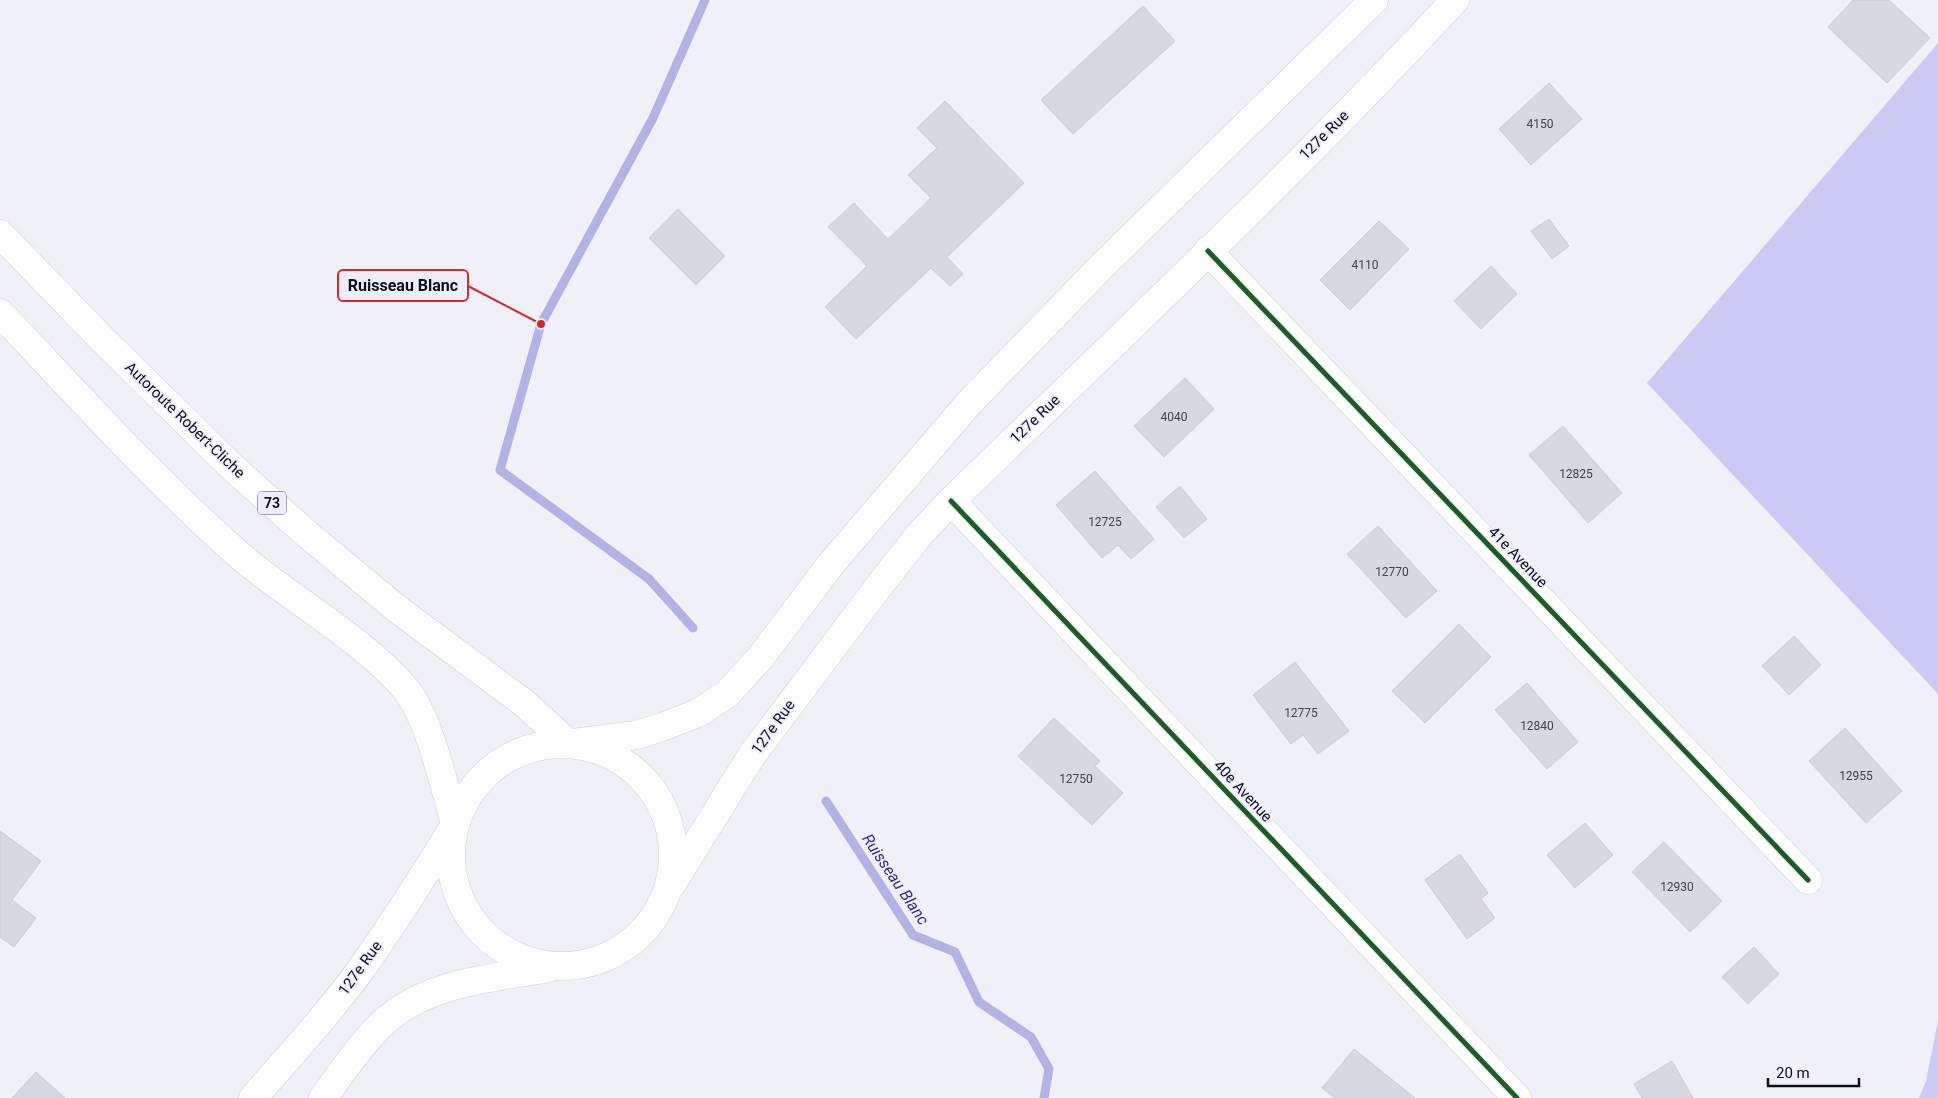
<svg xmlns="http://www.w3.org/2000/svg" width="1938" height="1098" font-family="Roboto,sans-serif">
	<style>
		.forest { fill: #cacaf4 }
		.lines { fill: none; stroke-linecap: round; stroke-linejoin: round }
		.stream { stroke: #b2b2e4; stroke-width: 9 }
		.building { fill: #d7d8e2; stroke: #cbccd5 }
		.minor-casing { stroke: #cccdd7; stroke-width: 29 }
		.secondary-casing { stroke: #cccdd7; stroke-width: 29 }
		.motorway-casing { stroke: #cccdd7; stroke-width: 29 }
		.minor { stroke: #fdfdfe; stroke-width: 28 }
		.secondary { stroke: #fdfdfe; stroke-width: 28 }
		.motorway { stroke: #fdfdfe; stroke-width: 28 }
		.cycleway-casing { stroke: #edeefc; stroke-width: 8 }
		.cycleway { stroke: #1b5e20; stroke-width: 5 }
		.labels { text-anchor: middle; stroke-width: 4; stroke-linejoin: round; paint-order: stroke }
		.number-label { font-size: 12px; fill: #41424c }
		.shield { fill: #edeefc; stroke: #51515d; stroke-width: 1 }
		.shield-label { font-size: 14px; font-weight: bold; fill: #0e0e19 }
		.street-label { font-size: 15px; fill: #0e0e19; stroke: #edeefc }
		.water-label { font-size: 16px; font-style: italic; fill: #382d7d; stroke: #edeefc }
		.leader { fill: none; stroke: #d62828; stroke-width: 2 }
		.callout-dot { fill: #d62828; stroke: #edeefc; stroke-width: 2 }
		.callout { fill: #edeefc; stroke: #d62828; stroke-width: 2 }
		.callout-label { font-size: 16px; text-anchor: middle; font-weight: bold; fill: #0e0e19 }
	</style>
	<rect width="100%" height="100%" fill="#f0f1f8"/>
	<g class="forest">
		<polygon points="1938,43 1938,694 1647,383"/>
		<polygon points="1938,1021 1938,1098 1919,1098 1926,1081"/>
	</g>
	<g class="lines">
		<g class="stream">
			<polyline points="693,628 649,579 500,470 541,324 653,118 705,0"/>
			<polyline points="826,801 913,935 955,952 979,1002 1031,1037 1049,1069 1044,1098"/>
		</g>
	</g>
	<g class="building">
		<polygon points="1853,0 1889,0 1930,38 1887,83 1828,27"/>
		<polygon points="1143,6 1175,41 1073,134 1041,100"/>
		<polygon points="1549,83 1582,119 1531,165 1499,129"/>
		<polygon points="945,101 1024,183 947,257 963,274 950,286 931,268 856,339 825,307 867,266 828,227 854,203 888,239 931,198 908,175 937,148 917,128"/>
		<polygon points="678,209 725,256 696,285 649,238"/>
		<polygon points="1549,219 1569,246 1552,259 1531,231"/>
		<polygon points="1379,221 1409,249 1350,310 1320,280"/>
		<polygon points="1491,266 1517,294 1481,329 1454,301"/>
		<polygon points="1185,378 1214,409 1164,457 1134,426"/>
		<polygon points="1563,426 1622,493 1588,523 1529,455"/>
		<polygon points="1095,471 1154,539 1131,559 1118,545 1102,558 1056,505"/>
		<polygon points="1180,486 1207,519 1184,538 1156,507"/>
		<polygon points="1378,526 1437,591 1406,618 1347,554"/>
		<polygon points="1459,624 1491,657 1425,723 1392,691"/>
		<polygon points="1794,636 1821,665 1789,695 1762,666"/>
		<polygon points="1295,662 1349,731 1318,754 1303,735 1291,744 1253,695"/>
		<polygon points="1527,683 1578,742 1547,769 1495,710"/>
		<polygon points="1054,718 1100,761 1095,766 1123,793 1092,825 1018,756"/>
		<polygon points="1845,728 1902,791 1866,823 1809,761"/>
		<polygon points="1585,823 1613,855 1575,888 1547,855"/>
		<polygon points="0,831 41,861 12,900 36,918 14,947 0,937"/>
		<polygon points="1664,842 1722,901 1690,932 1632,872"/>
		<polygon points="1460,854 1488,893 1481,899 1495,918 1467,939 1425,880"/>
		<polygon points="1754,947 1779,974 1748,1004 1722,977"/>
		<polygon points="1354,1049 1415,1098 1335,1098 1322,1088"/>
		<polygon points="1672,1061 1693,1098 1642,1098 1634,1084"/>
		<polygon points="36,1072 65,1098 12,1098"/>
	</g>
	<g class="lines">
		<defs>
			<g id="minor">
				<polyline points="1208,251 1808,880"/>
				<polyline points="951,501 1517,1098"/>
			</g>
			<g id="secondary">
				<polyline points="573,743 636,735 662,727 698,713 728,693 760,658 831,564 969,403 1101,267 1374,0"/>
				<circle cx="562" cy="855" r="111"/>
				<path d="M 671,885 L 752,755 L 879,586 L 920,534 L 951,501 C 1121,336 1294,174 1455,0"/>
				<path d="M 253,1098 C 288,1058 324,1019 356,976 C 390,929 421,880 452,830"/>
				<path d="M 323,1098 C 342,1072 360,1045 383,1023 C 426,982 494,978 549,968"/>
			</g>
			<g id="motorway">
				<polyline points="0,234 102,339 232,467 307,534 396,608 524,703 568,743"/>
				<path d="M 0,313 C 78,395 154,480 238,554 C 283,593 335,622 379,662 C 390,672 402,683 410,695 C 431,726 444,786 455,823"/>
			</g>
		</defs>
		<use href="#minor" class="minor-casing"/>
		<use href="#secondary" class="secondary-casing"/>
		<use href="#motorway" class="motorway-casing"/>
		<use href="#minor" class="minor"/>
		<use href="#secondary" class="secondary"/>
		<use href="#motorway" class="motorway"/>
		<defs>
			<g id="cycleway">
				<polyline points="1208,251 1808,880"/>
				<polyline points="951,501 1517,1098"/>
			</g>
		</defs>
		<use href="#cycleway" class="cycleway-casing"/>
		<use href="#cycleway" class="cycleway"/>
	</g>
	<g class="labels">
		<g class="number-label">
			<text x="1540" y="128">4150</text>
			<text x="1365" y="269">4110</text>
			<text x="1174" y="421">4040</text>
			<text x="1576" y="478">12825</text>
			<text x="1105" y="526">12725</text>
			<text x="1392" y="576">12770</text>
			<text x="1301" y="717">12775</text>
			<text x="1537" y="730">12840</text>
			<text x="1856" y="780">12955</text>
			<text x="1076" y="783">12750</text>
			<text x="1677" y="891">12930</text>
		</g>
		<rect class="shield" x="258" y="491.5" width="28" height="23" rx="4"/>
		<g class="shield-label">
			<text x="272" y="508">73</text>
		</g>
		<g class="street-label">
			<text transform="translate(1324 135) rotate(-45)" y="5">127e Rue</text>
			<text transform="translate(1035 419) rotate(-44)" y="5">127e Rue</text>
			<text transform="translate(185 420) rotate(44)" y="5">Autoroute Robert-Cliche</text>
			<text transform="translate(1518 557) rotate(46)" y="5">41e Avenue</text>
			<text transform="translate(773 727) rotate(-54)" y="5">127e Rue</text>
			<text transform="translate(1243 791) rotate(47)" y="5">40e Avenue</text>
			<text transform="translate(360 968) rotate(-54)" y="5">127e Rue</text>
		</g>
		<g class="water-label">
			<text transform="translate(896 879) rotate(56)" y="6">Ruisseau Blanc</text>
		</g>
	</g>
	<path class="leader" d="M541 324L468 286"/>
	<circle class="callout-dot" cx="541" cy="324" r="5"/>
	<rect class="callout" x="338" y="270" width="130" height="31" rx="5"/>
	<g class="callout-label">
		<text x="403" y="291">Ruisseau Blanc</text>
	</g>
	<path d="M1768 1078v8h91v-8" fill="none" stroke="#0e0e19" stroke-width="2.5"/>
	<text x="1776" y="1078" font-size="15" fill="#0e0e19" stroke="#edeefc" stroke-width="4" paint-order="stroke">20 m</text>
</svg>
